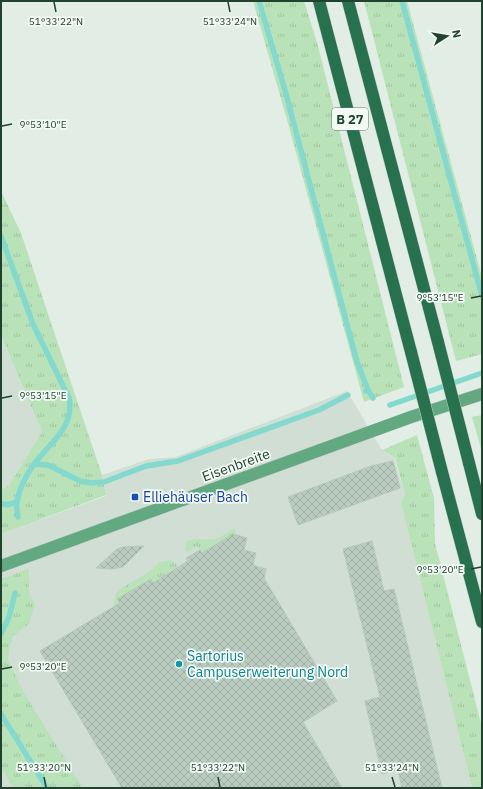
<svg xmlns="http://www.w3.org/2000/svg" width="483" height="789" font-family="'IBM Plex Sans',sans-serif">
	<style>
		.built { fill: #d0ded4 }
		.grass { fill: url(#grass-tufts) }
		.lines { fill: none; stroke-linecap: round; stroke-linejoin: round }
		.stream { stroke: #84d9ce; stroke-width: 5.5 }
		.building { fill: url(#building-cross-hatch); stroke: #b4c9ba }
		.major-casing { stroke: #c1cac5; stroke-width: 13 }
		.highway-casing { stroke: #c1cac5; stroke-width: 13 }
		.major { stroke: #62a982; stroke-width: 12 }
		.highway { stroke: #28714e; stroke-width: 12 }
		.highway-bridge-casing { stroke: #c1cac5; stroke-width: 13; stroke-linecap: butt }
		.highway-bridge { stroke: #28714e; stroke-width: 12 }
		.ticks { fill: none; stroke: #20422f; stroke-width: 1.5 }
		.transit-dot { fill: #1a4fb4; stroke: #f3faf5; stroke-width: 1.5 }
		.culture-dot { fill: #0f9aa8; stroke: #f3faf5; stroke-width: 1.5 }
		.labels { text-anchor: middle; stroke-width: 3.5; stroke-linejoin: round; paint-order: stroke }
		.shield { fill: #f3faf5; stroke: #5f796a; stroke-width: 1 }
		.shield-label { font-size: 13px; font-weight: bold; fill: #20422f }
		.street-label { font-size: 14px; fill: #20422f; stroke: #f3faf5 }
		.transit-label { font-size: 14px; fill: #164399; stroke: #f3faf5; text-anchor: start }
		.culture-label { font-size: 14px; fill: #0d838f; stroke: #f3faf5; text-anchor: start }
		.ticks-label { font-size: 10px; text-anchor: middle; fill: #20422f; stroke: #f3faf5; stroke-width: 3.5; stroke-linejoin: round; paint-order: stroke }
	</style>
	<defs>
		<pattern id="grass-tufts" width="24" height="20" patternUnits="userSpaceOnUse"><rect width="24" height="20" fill="#b9e2b9"/><path d="M3 7l-1-3M5 7V3M7 7l1-3M15 17l-1-3M17 17v-4M19 17l1-3" fill="none" stroke="#9fc39f"/></pattern>
		<pattern id="building-cross-hatch" width="8" height="8" patternUnits="userSpaceOnUse"><rect width="8" height="8" fill="#baccc0"/><path d="M0 0l8 8M0 8l8-8" fill="none" stroke="#a0b0a5"/></pattern>
	</defs>
	<rect width="100%" height="100%" fill="#e2eee5"/>
	<g class="built">
		<polygon points="1,335 42,432 9,485 1,490"/>
		<polygon points="347,391 382,450 394,458 405,494 401,503 472,788 1,788 1,534 106,496 102,475 149,459 176,457"/>
	</g>
	<g class="grass">
		<polygon points="253,1 304,1 318,46 404,387 364,402 289,127"/>
		<polygon points="364,1 407,1 482,277 482,354 456,361"/>
		<polygon points="1,191 21,233 102,475 106,495 1,534 1,490 9,485 42,432 1,335"/>
		<polygon points="482,415 482,452 472,417"/>
		<polygon points="417,435 434,498 435,543 482,727 482,788 472,788 401,503 405,494 395,458 382,450"/>
		<path d="M 234,528 L 236,532 L 202,553 L 197,546 L 187,552 L 185,549 L 187,541 C 197,537 204,541 213,539 C 220,539 228,531 234,528 Z"/>
		<polygon points="170,560 176,563 178,567 113,607 117,591 152,570 160,562"/>
		<polygon points="29,569 29,593 35,604 29,624 13,636 9,650 8,660 24,693 83,788 13,788 1,766 1,579"/>
	</g>
	<g class="lines">
		<g class="stream">
			<polyline points="259,1 286,94 357,362 368,390"/>
			<polyline points="402,1 482,296"/>
			<path d="M 1,236 L 33,324 L 69,398 C 75,427 50,443 35,463 C 27,473 19,489 17,502 C 16,506 17,512 18,517"/>
			<polyline points="366,391 368,390 373,398"/>
			<polyline points="390,405 482,373"/>
			<polyline points="34,464 48,465 80,481 92,483 104,482 146,466 178,461 319,410 348,395"/>
			<polyline points="1,503 7,505 17,502"/>
			<polyline points="1,634 9,617 15,593"/>
			<polyline points="1,714 47,788"/>
		</g>
	</g>
	<g class="building">
		<polygon points="393,461 400,488 298,525 288,497 371,466"/>
		<polygon points="233,534 247,538 244,550 256,553 253,565 266,569 264,578 337,701 303,722 342,788 122,788 40,651 120,603 117,599 151,579 153,583 188,561 186,558 200,550 202,553"/>
		<polygon points="372,541 384,591 394,589 442,788 402,788 398,770 382,774 365,701 380,697 343,549"/>
		<polygon points="144,546 123,567 112,569 96,568 117,549 123,547"/>
	</g>
	<g class="lines">
		<defs>
			<polyline id="major" points="1,566 411,417 482,394"/>
			<g id="highway">
				<polyline points="319,1 411,352"/>
				<polyline points="348,1 438,342"/>
				<polyline points="469,463 482,514"/>
				<polyline points="442,472 482,622"/>
			</g>
		</defs>
		<use href="#major" class="major-casing"/>
		<use href="#highway" class="highway-casing"/>
		<use href="#major" class="major"/>
		<use href="#highway" class="highway"/>
		<defs>
			<g id="highway-bridge">
				<polyline points="438,342 469,463"/>
				<polyline points="411,352 442,472"/>
			</g>
		</defs>
		<use href="#highway-bridge" class="highway-bridge-casing"/>
		<use href="#highway-bridge" class="highway-bridge"/>
	</g>
	<path class="ticks" d="M 54,2 L 56,12M 228,2 L 230,12M 2,126 L 12,124M 471,298 L 481,296M 2,398 L 12,396M 471,569 L 481,567M 2,669 L 12,667M 44,777 L 46,787M 218,777 L 220,787M 392,777 L 395,787"/>
	<rect class="transit-dot" x="131" y="493" width="8" height="8" rx="2"/>
	<circle class="culture-dot" cx="179" cy="664" r="4"/>
	<g class="labels">
		<rect class="shield" x="332" y="108" width="36" height="22" rx="3"/>
		<g class="shield-label">
			<text x="350" y="124">B 27</text>
		</g>
		<g class="street-label">
			<text transform="translate(236 465) rotate(-20)" y="5">Eisenbreite</text>
		</g>
		<g class="transit-label">
			<text x="143" y="502">Elliehäuser Bach</text>
		</g>
		<g class="culture-label">
			<text x="187" y="661">Sartorius<tspan x="187" dy="16">Campuserweiterung Nord</tspan></text>
		</g>
	</g>
	<g class="ticks-label">
		<text x="56" y="25">51°33'22"N</text>
		<text x="230" y="25">51°33'24"N</text>
		<text x="43" y="128">9°53'10"E</text>
		<text x="440" y="301">9°53'15"E</text>
		<text x="43" y="399">9°53'15"E</text>
		<text x="440" y="573">9°53'20"E</text>
		<text x="43" y="670">9°53'20"E</text>
		<text x="44" y="771">51°33'20"N</text>
		<text x="218" y="771">51°33'22"N</text>
		<text x="392" y="771">51°33'24"N</text>
	</g>
	<rect width="483" height="789" fill="none" stroke="#20422f" stroke-width="4"/>
	<g transform="translate(447 36) rotate(78)" stroke="#f3faf5" stroke-width="3" paint-order="stroke">
	<path d="M0-3L7 15L0 10L-7 15Z" fill="#20422f"/>
	<text y="-6" font-size="11" font-weight="bold" text-anchor="middle" fill="#20422f">N</text>
	</g>
</svg>
